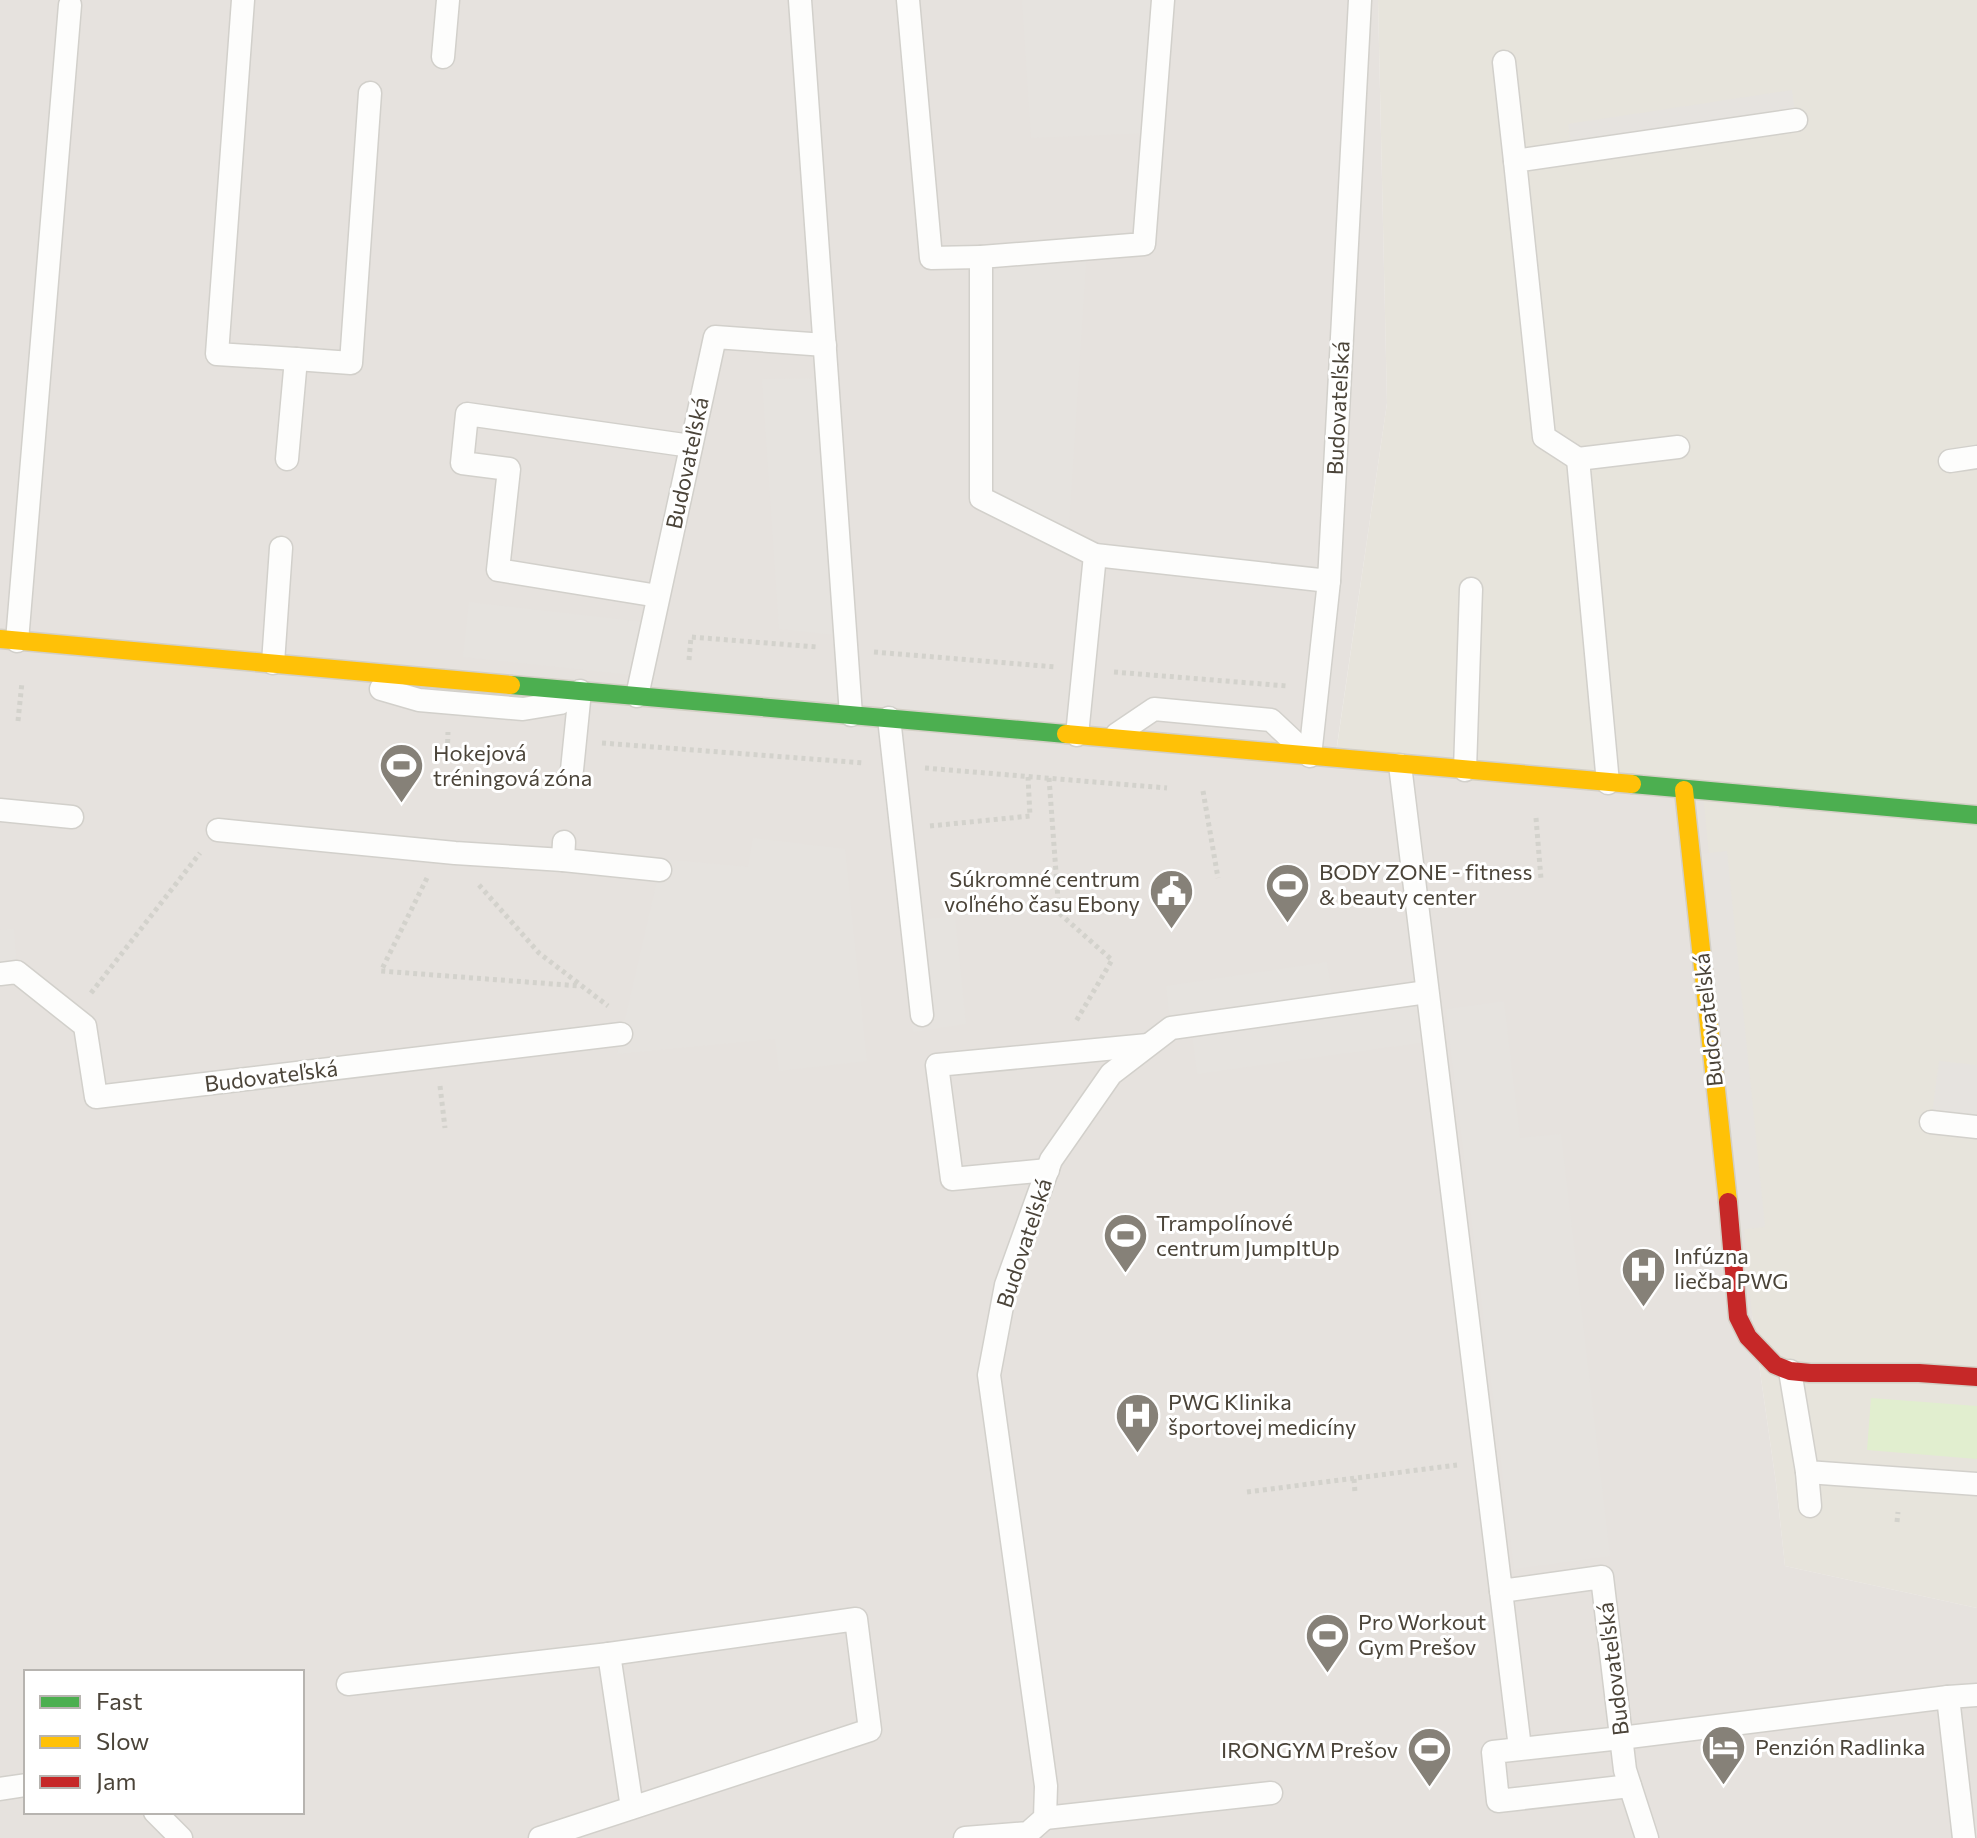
<svg xmlns="http://www.w3.org/2000/svg" width="1977" height="1838" font-family="Commissioner,sans-serif">
	<style>
		.residential { fill: #e7e4dc }
		.industrial { fill: #e6e2de; fill-rule: evenodd }
		.green { fill: #e1eecf }
		.parking { fill: #e6e3df }
		.lines { fill: none; stroke-linecap: round; stroke-linejoin: round }
		.lane-casing { stroke: #d2d0cb; stroke-width: 25 }
		.fast-casing { stroke: #d3cfc5; stroke-width: 21 }
		.slow-casing { stroke: #d3cfc5; stroke-width: 21 }
		.jam-casing { stroke: #d3cfc5; stroke-width: 21 }
		.path { stroke: #d3d2cc; stroke-width: 5; stroke-dasharray: 4 4; stroke-linecap: butt }
		.lane { stroke: #fdfdfc; stroke-width: 22 }
		.fast { stroke: #4caf50; stroke-width: 18 }
		.slow { stroke: #ffc107; stroke-width: 18 }
		.jam { stroke: #c62828; stroke-width: 18 }
		.labels { text-anchor: middle; stroke-width: 6; stroke-linejoin: round; paint-order: stroke }
		.street-label { font-size: 22px; fill: #4b4439; stroke: #fff }
		.poi-label { font-size: 22px; fill: #4b4439; stroke: #fff; text-anchor: start }
	</style>
	<rect width="100%" height="100%" fill="#f4f2ee"/>
	<polygon class="residential" points="1378,0 1977,0 1977,1608 1785,1566 1776,1483 1752,1315 1335,760 1387,403"/>
	<path class="industrial" d="M 0,0 L 1378,0 L 1387,403 L 1335,759 L 1703,792 L 1752,1315 L 1776,1483 L 1785,1566 L 1977,1608 L 1977,1838 L 0,1838 ZM 26,1672 L 302,1672 L 302,1812 L 26,1812 Z"/>
	<polygon class="green" points="1871,1398 1977,1406 1977,1459 1867,1450"/>
	<g class="parking">
		<polygon points="1022,0 1163,0 1153,133 1031,138"/>
		<polygon points="1792,90 1796,120 1573,153 1568,124"/>
		<polygon points="1087,248 1068,542 981,498 981,257"/>
		<polygon points="827,378 845,636 779,629 762,379"/>
		<polygon points="469,602 652,623 641,676 463,657"/>
		<polygon points="753,838 845,849 867,1061 779,1071 775,1039 617,1054 662,859 748,867"/>
		<polygon points="1727,851 1765,1227 1738,1230 1699,854"/>
		<polygon points="955,916 966,1024 913,1032 901,922"/>
		<polygon points="14,929 17,972 0,974 0,930"/>
		<polygon points="1327,962 1333,1005 1427,992 1434,1041 1197,1074 1191,1025 1171,1028 1166,986"/>
		<polygon points="1504,1001 1520,1138 1561,1134 1610,1556 1514,1569 1446,1009"/>
		<polygon points="1939,1061 1977,1065 1977,1127 1931,1122"/>
	</g>
	<g class="lines">
		<defs>
			<g id="lane">
				<polyline points="243,0 217,354 296,359 287,459"/>
				<polyline points="800,0 851,715"/>
				<polyline points="908,0 931,258 981,257"/>
				<polyline points="1163,0 1144,244 981,257 981,498 1095,555 1329,581 1360,0"/>
				<polyline points="443,57 448,0"/>
				<polyline points="1504,62 1515,161"/>
				<polyline points="296,359 351,363 370,93"/>
				<polyline points="1578,459 1544,437 1515,161 1796,120"/>
				<polyline points="1950,461 1977,457"/>
				<polyline points="658,596 498,570 509,469 462,463 467,414 691,446"/>
				<polyline points="17,641 70,5"/>
				<polyline points="273,663 281,548"/>
				<polyline points="381,689 419,700 523,709 560,703"/>
				<polyline points="637,696 715,337 825,345"/>
				<polyline points="889,718 922,1015"/>
				<polyline points="1117,734 1154,709 1271,720 1303,750"/>
				<polyline points="1077,735 1095,555"/>
				<polyline points="1310,756 1329,581"/>
				<polyline points="1400,765 1501,1591 1602,1577 1625,1770 1647,1838"/>
				<polyline points="572,770 580,691"/>
				<polyline points="1465,770 1471,589"/>
				<polyline points="1608,783 1578,459 1678,447"/>
				<polyline points="0,810 72,817"/>
				<polyline points="218,830 455,853 563,860"/>
				<polyline points="564,842 563,860 660,870"/>
				<polyline points="0,974 17,972 85,1026 96,1097 621,1034"/>
				<polyline points="1931,1122 1977,1127"/>
				<polyline points="1048,1170 952,1179 937,1065 1148,1045"/>
				<polyline points="1790,1371 1807,1472 1977,1484"/>
				<polyline points="1807,1472 1810,1506"/>
				<polyline points="1501,1591 1520,1748"/>
				<polyline points="348,1684 609,1654"/>
				<polyline points="1630,1786 1498,1801 1493,1752 1621,1738 1948,1697"/>
				<polyline points="0,1789 26,1785"/>
				<polyline points="155,1812 181,1838"/>
				<polyline points="1045,1818 1271,1793"/>
				<polyline points="540,1838 870,1730 856,1619 609,1654 632,1808"/>
				<polyline points="965,1838 1028,1833 1045,1818 1046,1786 989,1375 1006,1285 1051,1160 1111,1074 1171,1028 1427,992"/>
				<polyline points="1964,1838 1948,1697 1977,1695"/>
			</g>
			<g id="fast">
				<polyline points="511,685 1066,734"/>
				<polyline points="1632,784 1977,815"/>
			</g>
			<g id="slow">
				<polyline points="0,639 511,685"/>
				<polyline points="1066,734 1632,784"/>
				<polyline points="1684,790 1728,1202"/>
			</g>
			<polyline id="jam" points="1728,1202 1738,1317 1748,1337 1775,1365 1790,1371 1810,1373 1919,1373 1977,1377"/>
		</defs>
		<use href="#lane" class="lane-casing"/>
		<use href="#fast" class="fast-casing"/>
		<use href="#slow" class="slow-casing"/>
		<use href="#jam" class="jam-casing"/>
		<g class="path">
			<polyline points="874,652 1056,667"/>
			<polyline points="689,660 691,637 817,647"/>
			<polyline points="1114,672 1287,686"/>
			<polyline points="18,721 22,682"/>
			<polyline points="602,743 864,763"/>
			<polyline points="447,759 448,732"/>
			<polyline points="925,768 1167,788"/>
			<polyline points="1049,778 1059,913 1112,960 1075,1023"/>
			<polyline points="1203,791 1218,878"/>
			<polyline points="1536,818 1541,879"/>
			<polyline points="930,826 1030,816 1028,777"/>
			<polyline points="427,878 381,971 580,986"/>
			<polyline points="479,885 539,953 608,1006"/>
			<polyline points="91,993 200,853"/>
			<polyline points="440,1086 445,1128"/>
			<polyline points="1354,1479 1355,1493"/>
			<polyline points="1247,1492 1457,1465"/>
			<polyline points="1897,1522 1898,1512"/>
		</g>
		<use href="#lane" class="lane"/>
		<use href="#fast" class="fast"/>
		<use href="#slow" class="slow"/>
		<use href="#jam" class="jam"/>
	</g>
	<defs>
		<symbol id="stadium-pin" viewBox="-11 -11 22 30"><path d="M0 17L-7.5 6A9.5 9.5 0 1 1 7.5 6Z" fill="#868178" stroke="#fff"/><path d="M0-5a6.5 5 0 1 0 0 10a6.5 5 0 1 0 0-10ZM-3.5-1.8h7v3.6h-7Z" fill="#fff"/></symbol>
		<symbol id="civic-pin" viewBox="-11 -11 22 30"><path d="M0 17L-7.5 6A9.5 9.5 0 1 1 7.5 6Z" fill="#868178" stroke="#fff"/><path d="M-.6-6.5H3V-4.5H.6V-3L4-1V1h2V6H-6V1h2V-1L-.6-3ZM-1.2 2.5V6h2.4V2.5Z" fill="#fff"/></symbol>
		<symbol id="hospital-pin" viewBox="-11 -11 22 30"><path d="M0 17L-7.5 6A9.5 9.5 0 1 1 7.5 6Z" fill="#868178" stroke="#fff"/><path d="M-5-5h3v3.5h4V-5h3V5h-3V1.5h-4V5h-3Z" fill="#fff"/></symbol>
		<symbol id="hotel-pin" viewBox="-11 -11 22 30"><path d="M0 17L-7.5 6A9.5 9.5 0 1 1 7.5 6Z" fill="#868178" stroke="#fff"/><path d="M-6-4.5h1.5V1H6V5H4.5V3h-9V5H-6ZM-4 0a1.8 1.8 0 1 1 3.6 0ZM.5 0V-2.5h3Q6-2.5 6 0Z" fill="#fff"/></symbol>
	</defs>
	<g fill-rule="evenodd">
		<use href="#stadium-pin" x="376" y="740" width="51" height="69"/>
		<use href="#stadium-pin" x="1262" y="860" width="51" height="69"/>
		<use href="#civic-pin" x="1146" y="866" width="51" height="69"/>
		<use href="#stadium-pin" x="1100" y="1210" width="51" height="69"/>
		<use href="#hospital-pin" x="1618" y="1244" width="51" height="69"/>
		<use href="#hospital-pin" x="1112" y="1390" width="51" height="69"/>
		<use href="#stadium-pin" x="1302" y="1610" width="51" height="69"/>
		<use href="#hotel-pin" x="1698" y="1722" width="51" height="69"/>
		<use href="#stadium-pin" x="1404" y="1724" width="51" height="69"/>
	</g>
	<g class="labels">
		<g class="street-label">
			<text transform="translate(1338 408) rotate(-87)" y="8">Budovateľská</text>
			<text transform="translate(687 463) rotate(-78)" y="8">Budovateľská</text>
			<text transform="translate(1708 1020) rotate(-96)" y="8">Budovateľská</text>
			<text transform="translate(271 1076) rotate(-7)" y="8">Budovateľská</text>
			<text transform="translate(1024 1243) rotate(-72)" y="8">Budovateľská</text>
			<text transform="translate(1613 1669) rotate(-97)" y="8">Budovateľská</text>
		</g>
		<g class="poi-label">
			<text x="433" y="761">Hokejová<tspan x="433" dy="25">tréningová zóna</tspan></text>
			<text x="1319" y="880">BODY ZONE - fitness<tspan x="1319" dy="25">&amp; beauty center</tspan></text>
			<text x="1140" y="887" text-anchor="end">Súkromné centrum<tspan x="1140" dy="25">voľného času Ebony</tspan></text>
			<text x="1156" y="1231">Trampolínové<tspan x="1156" dy="25">centrum JumpItUp</tspan></text>
			<text x="1674" y="1264">Infúzna<tspan x="1674" dy="25">liečba PWG</tspan></text>
			<text x="1168" y="1410">PWG Klinika<tspan x="1168" dy="25">športovej medicíny</tspan></text>
			<text x="1358" y="1630">Pro Workout<tspan x="1358" dy="25">Gym Prešov</tspan></text>
			<text x="1755" y="1755">Penzión Radlinka</text>
			<text x="1398" y="1758" text-anchor="end">IRONGYM Prešov</text>
		</g>
	</g>
	<rect x="24" y="1670" width="280" height="144" fill="#ffffff" stroke="#b7b4b0" stroke-width="2"/>
	<rect x="40" y="1696" width="40" height="12" fill="#4caf50" stroke="#b7b4b0" stroke-width="2"/>
	<text x="96" y="1710" font-size="24" fill="#4b4439">Fast</text>
	<rect x="40" y="1736" width="40" height="12" fill="#ffc107" stroke="#b7b4b0" stroke-width="2"/>
	<text x="96" y="1750" font-size="24" fill="#4b4439">Slow</text>
	<rect x="40" y="1776" width="40" height="12" fill="#c62828" stroke="#b7b4b0" stroke-width="2"/>
	<text x="96" y="1790" font-size="24" fill="#4b4439">Jam</text>
</svg>
